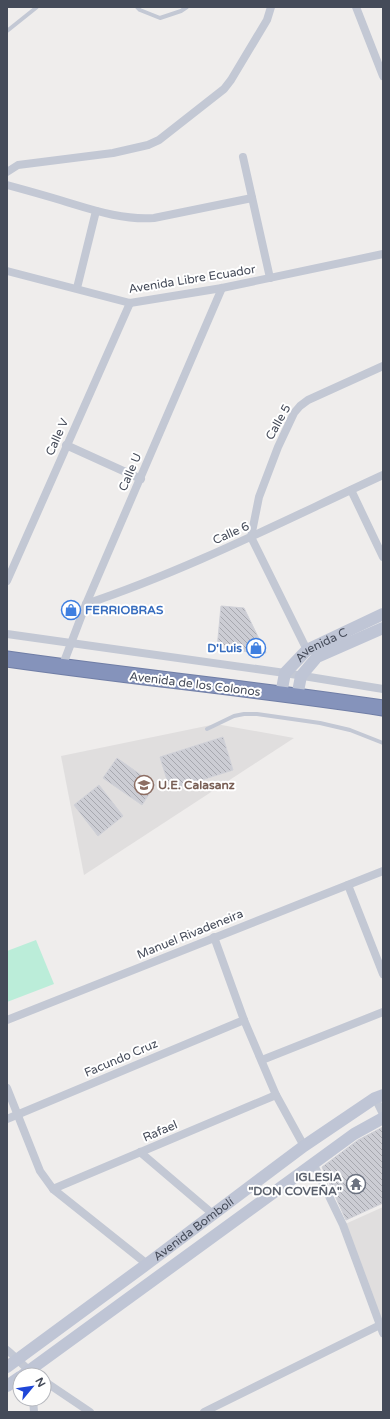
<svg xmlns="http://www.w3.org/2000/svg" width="390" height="1419" font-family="'Varela Round',sans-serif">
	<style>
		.education { fill: #e0dede }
		.park { fill: #bbedd9 }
		.building { fill: url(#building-back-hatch); stroke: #d0d1d8 }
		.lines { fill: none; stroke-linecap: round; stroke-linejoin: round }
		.highway-casing { stroke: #707ea6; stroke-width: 17 }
		.lane { stroke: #c3c8d4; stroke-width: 4 }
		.street { stroke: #c3c8d4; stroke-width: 8 }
		.secondary { stroke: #bfc5d5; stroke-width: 12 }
		.highway { stroke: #8593bb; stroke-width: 15 }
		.labels { text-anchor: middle; stroke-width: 4; stroke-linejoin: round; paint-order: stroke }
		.street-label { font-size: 12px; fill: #454b59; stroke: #fff }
		.shop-label { font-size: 12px; font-weight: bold; fill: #366cbe; stroke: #fff; text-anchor: start }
		.education-label { font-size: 12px; font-weight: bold; fill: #785e54; stroke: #fff; text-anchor: start }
		.worship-label { font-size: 12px; font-weight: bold; fill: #5b616d; stroke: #fff; text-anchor: end }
	</style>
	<defs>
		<pattern id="building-back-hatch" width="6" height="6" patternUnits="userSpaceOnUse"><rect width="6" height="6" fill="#cccdd4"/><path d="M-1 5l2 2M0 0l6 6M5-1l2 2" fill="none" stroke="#a7a8af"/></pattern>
	</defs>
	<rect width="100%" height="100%" fill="#efedec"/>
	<g class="education">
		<polygon points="216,724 294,738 84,875 61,756"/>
		<polygon points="383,1207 383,1338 343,1225"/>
	</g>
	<polygon class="park" points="36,940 54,984 7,1002 7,951"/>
	<g class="building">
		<polygon points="221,606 244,608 266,653 217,649"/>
		<polygon points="223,737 233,770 170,790 160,757"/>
		<polygon points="117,758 155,785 142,805 103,778"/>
		<polygon points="99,785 123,816 98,836 74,805"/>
		<polygon points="383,1127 383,1203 346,1220 322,1167 358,1140"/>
	</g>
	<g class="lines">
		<defs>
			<path id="highway" d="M 7,659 C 132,677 258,689 383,708"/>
		</defs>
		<use href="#highway" class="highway-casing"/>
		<g class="lane">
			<polyline points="137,7 140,10 160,18 181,11 187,7"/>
			<polyline points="7,31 37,7"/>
			<polyline points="207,729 234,716 244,714 257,714 320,723 350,730 383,743"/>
		</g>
		<g class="street">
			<polyline points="356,7 383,76"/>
			<polyline points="243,157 270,278"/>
			<polyline points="7,172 18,165 113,153 148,145 159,140 224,89 231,80 267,20 271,7"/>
			<path d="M 7,185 C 29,191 51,197 73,204 C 99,212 126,220 154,218 L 252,198"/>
			<polyline points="7,271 130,303 222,288 383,254"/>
			<polyline points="77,288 96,211"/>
			<polyline points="66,445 141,479"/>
			<polyline points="351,490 383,557"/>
			<polyline points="7,581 130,303"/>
			<path d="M 86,604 C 188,570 285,520 383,475"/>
			<polyline points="7,634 285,673 383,689"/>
			<polyline points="307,650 251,537 259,497 278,447 294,413 300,406 308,400 383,366"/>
			<polyline points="62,667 86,604 222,288"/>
			<polyline points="348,885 383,974"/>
			<polyline points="214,937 244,1020 276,1095 304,1146"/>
			<polyline points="7,1020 383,871"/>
			<polyline points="262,1060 383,1012"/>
			<polyline points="7,1088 40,1171 53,1189 147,1264"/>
			<polyline points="375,1098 383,1114"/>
			<polyline points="7,1119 244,1020"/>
			<polyline points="140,1152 214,1215"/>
			<polyline points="313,1163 343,1225 383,1333"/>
			<polyline points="53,1189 276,1095"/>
			<path d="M 7,1350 C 17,1358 25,1368 35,1375"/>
			<polyline points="44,1381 90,1412"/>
			<polyline points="33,1399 34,1412"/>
			<polyline points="204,1412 380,1325"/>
		</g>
		<g class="secondary">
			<path id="s1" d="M 281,694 L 285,673 L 307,650 L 383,614"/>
			<polyline points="297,697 301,676 317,657 383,628"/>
			<path id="s2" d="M 7,1367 L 147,1264 L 304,1146 L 375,1098 L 383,1095"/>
			<polyline points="23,1375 354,1134 383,1118"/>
			<polyline points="7,1386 20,1377"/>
		</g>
		<use href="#highway" class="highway"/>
	</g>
	<defs>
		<symbol id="shop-ring" viewBox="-11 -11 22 22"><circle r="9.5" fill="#fff" stroke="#3f7fe0" stroke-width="1.5"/><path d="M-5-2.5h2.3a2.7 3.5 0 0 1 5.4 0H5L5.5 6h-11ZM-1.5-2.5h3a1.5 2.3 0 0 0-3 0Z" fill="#3f7fe0"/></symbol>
		<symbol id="school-ring" viewBox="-11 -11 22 22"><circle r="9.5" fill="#fff" stroke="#8d6e63" stroke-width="1.5"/><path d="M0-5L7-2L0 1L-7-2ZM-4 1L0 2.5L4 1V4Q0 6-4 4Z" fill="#8d6e63"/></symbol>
		<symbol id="temple-ring" viewBox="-11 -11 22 22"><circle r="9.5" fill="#fff" stroke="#6b7280" stroke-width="1.5"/><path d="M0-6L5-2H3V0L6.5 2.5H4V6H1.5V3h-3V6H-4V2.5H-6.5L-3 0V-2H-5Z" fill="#6b7280"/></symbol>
	</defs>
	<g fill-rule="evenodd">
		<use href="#shop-ring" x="60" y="599" width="22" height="22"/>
		<use href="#shop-ring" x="245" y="637" width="22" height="22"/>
		<use href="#school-ring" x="133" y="774" width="22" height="22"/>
		<use href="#temple-ring" x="345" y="1173" width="22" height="22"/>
	</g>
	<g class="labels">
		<g class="street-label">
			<text transform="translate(192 279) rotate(-9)" y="4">Avenida Libre Ecuador</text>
			<text transform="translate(278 422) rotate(-61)" y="4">Calle 5</text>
			<text transform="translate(57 437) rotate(-66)" y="4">Calle V</text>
			<text transform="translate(130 472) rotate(-67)" y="4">Calle U</text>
			<text transform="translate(231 533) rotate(-24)" y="4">Calle 6</text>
			<text dy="4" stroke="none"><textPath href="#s1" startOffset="68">Avenida C</textPath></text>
			<text transform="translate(195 684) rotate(7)" y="4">Avenida de los Colonos</text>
			<text transform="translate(190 934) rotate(-22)" y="4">Manuel Rivadeneira</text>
			<text transform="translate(121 1058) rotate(-23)" y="4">Facundo Cruz</text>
			<text transform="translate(160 1131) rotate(-23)" y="4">Rafael</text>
			<text dy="4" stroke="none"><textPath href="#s2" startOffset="232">Avenida Bombolí</textPath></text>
		</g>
		<g class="shop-label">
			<text x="85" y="614">FERRIOBRAS</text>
			<text x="242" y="652" text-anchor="end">D'Luis</text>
		</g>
		<g class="education-label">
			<text x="158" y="789">U.E. Calasanz</text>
		</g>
		<g class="worship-label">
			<text x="342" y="1181">IGLESIA<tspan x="342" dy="14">"DON COVEÑA"</tspan></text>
		</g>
	</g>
	<rect width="390" height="1419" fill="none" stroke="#454b59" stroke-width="16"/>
	<g transform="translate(32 1387) rotate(61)"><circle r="19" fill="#ffffff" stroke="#b5b7bd"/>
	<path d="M0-3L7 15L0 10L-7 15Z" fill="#1e46d8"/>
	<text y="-6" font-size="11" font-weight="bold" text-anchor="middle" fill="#454b59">N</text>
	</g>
</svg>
